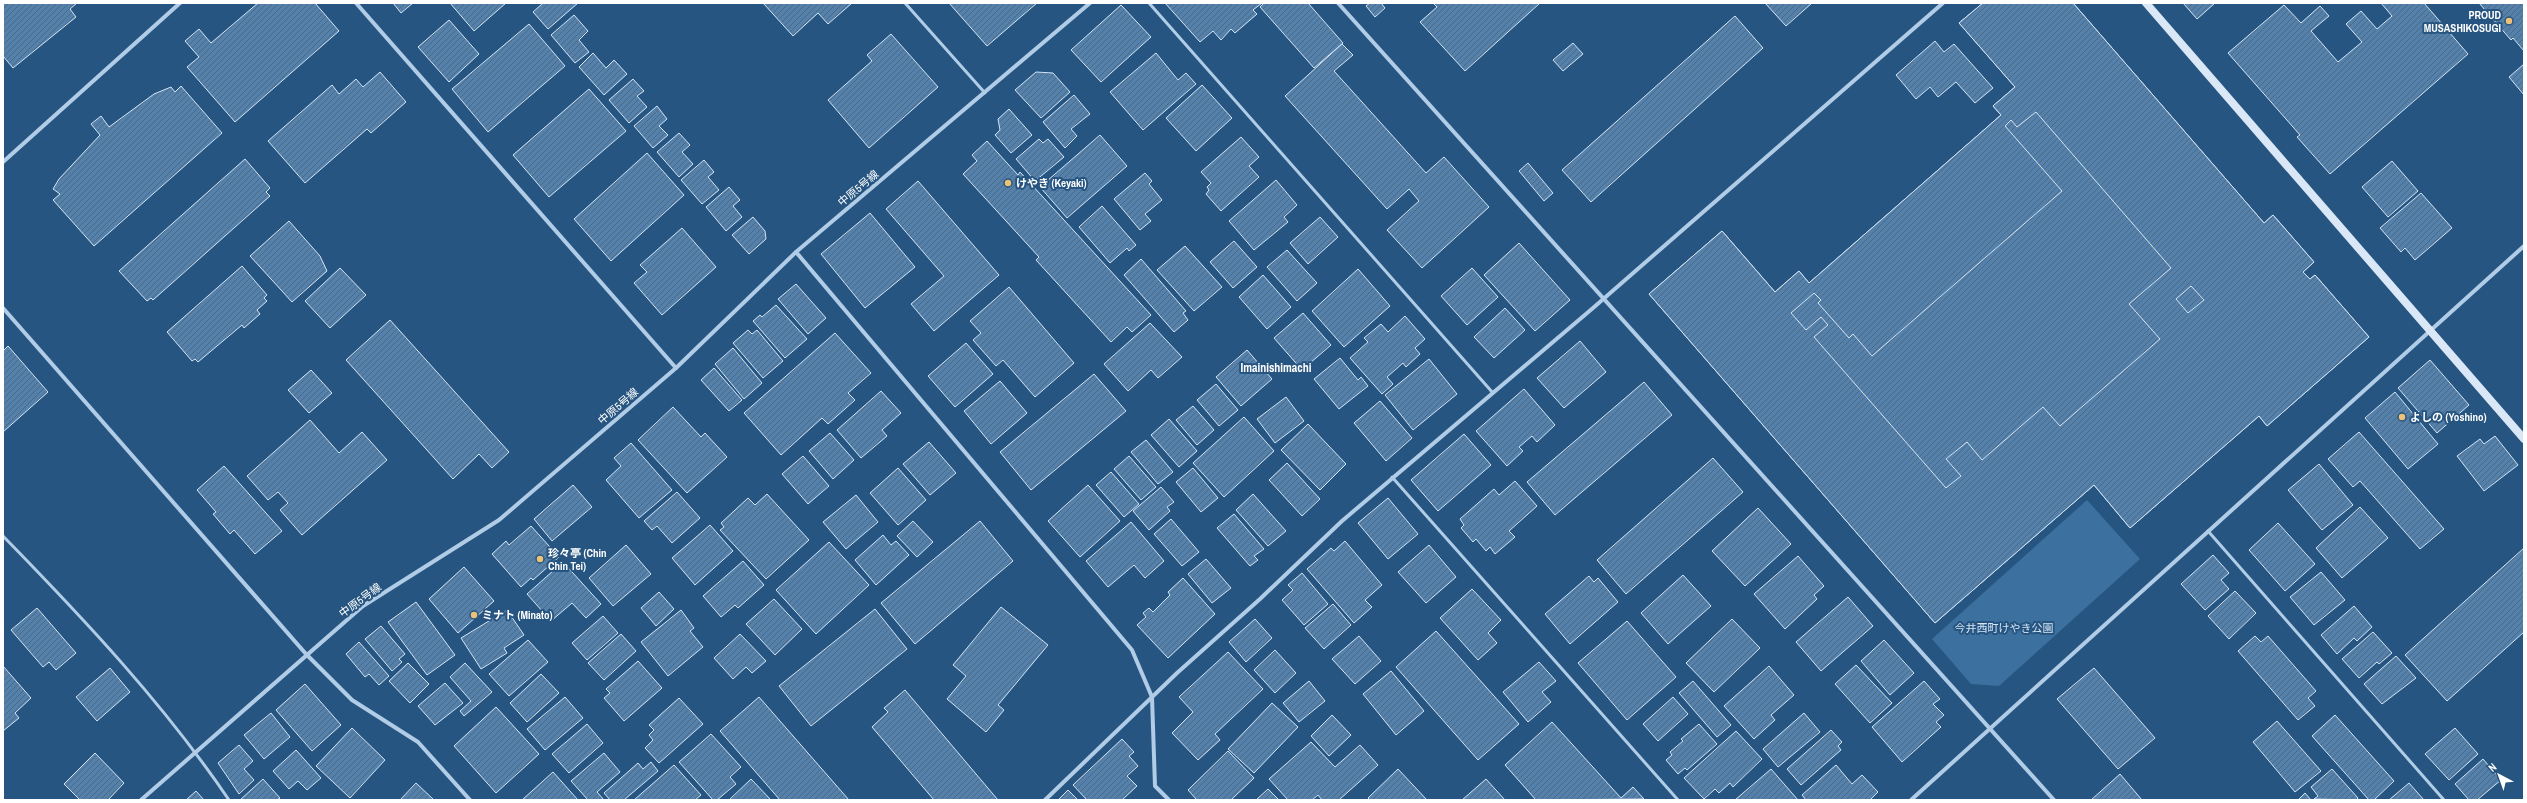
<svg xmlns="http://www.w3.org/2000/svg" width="2527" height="803" font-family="'Archivo Narrow','Noto Sans JP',sans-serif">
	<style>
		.green { fill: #3c709e }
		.building { fill: url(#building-hatch); stroke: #d3e5f5; fill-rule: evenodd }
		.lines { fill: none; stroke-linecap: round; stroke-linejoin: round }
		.lane { stroke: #b0cce6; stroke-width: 3 }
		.street { stroke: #b0cce6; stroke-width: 4 }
		.secondary { stroke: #d9e7f6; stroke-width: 8 }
		.poi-dot { fill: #eec276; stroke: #275581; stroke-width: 1.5 }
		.labels { text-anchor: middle; stroke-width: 4; stroke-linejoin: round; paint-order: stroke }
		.poi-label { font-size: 11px; font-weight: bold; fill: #fff; stroke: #275581; text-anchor: start }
		.street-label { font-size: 11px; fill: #fff; stroke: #275581 }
		.park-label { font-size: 11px; fill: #d3e5f5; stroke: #275581 }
		.neighbourhood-label { font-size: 12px; font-weight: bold; fill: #fff; stroke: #275581 }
	</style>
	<defs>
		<pattern id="building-hatch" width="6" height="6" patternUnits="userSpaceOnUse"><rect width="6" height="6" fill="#5481ac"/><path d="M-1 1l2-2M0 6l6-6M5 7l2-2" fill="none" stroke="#506981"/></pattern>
	</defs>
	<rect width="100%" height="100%" fill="#275581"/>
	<polygon class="green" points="2087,500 2140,559 1999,686 1971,684 1932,639"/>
	<g class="building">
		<polygon points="3,3 77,3 70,9 76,17 13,68 3,56"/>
		<polygon points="258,3 315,3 339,31 235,122 187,67 199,57 185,41 199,29 211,43"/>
		<polygon points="393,3 413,3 401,13"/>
		<polygon points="450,3 506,3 474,31"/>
		<polygon points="543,3 578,3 548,29 533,12"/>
		<polygon points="763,3 852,3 828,24 818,13 793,36"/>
		<polygon points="949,3 1037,3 987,46"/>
		<polygon points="1165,3 1262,3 1253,10 1257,14 1235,33 1231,29 1221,40 1213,31 1200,42"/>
		<polygon points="1264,3 1308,3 1343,43 1314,68 1260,7"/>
		<polygon points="1370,3 1381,3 1385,8 1375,17 1366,6"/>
		<polygon points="1433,3 1540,3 1465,71 1420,22 1437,7"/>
		<polygon points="1765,3 1812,3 1786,26"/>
		<path d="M 1983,3 L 2073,3 L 2264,223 L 2273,215 L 2314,262 L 2303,272 L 2310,279 L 2315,275 L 2369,337 L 2267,426 L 2259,416 L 2130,528 L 2094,485 L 1935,623 L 1649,294 L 1722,231 L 1775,292 L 1799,271 L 1809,283 L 2001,115 L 1993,106 L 2015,87 L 1959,23 ZM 2227,282 L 2245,304 L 2249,300 L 2254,306 L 2259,306 L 2238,324 L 2213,294 ZM 2221,319 L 2234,333 L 2208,354 L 2200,344 L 2176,364 L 2164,350 L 2193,325 L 2202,335 ZM 2155,358 L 2167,371 L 2127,406 L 2115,392 ZM 2108,399 L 2120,412 L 2080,447 L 2068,433 Z"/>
		<path d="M 1983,3 L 2073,3 L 2264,223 L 2273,215 L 2314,262 L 2303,272 L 2310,279 L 2315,275 L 2369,337 L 2267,426 L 2259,416 L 2130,528 L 2094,485 L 1935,623 L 1649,294 L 1722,231 L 1775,292 L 1799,271 L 1809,283 L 2001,115 L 1993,106 L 2015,87 L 1959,23 ZM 2036,112 L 2171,268 L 2129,304 L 2160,339 L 2060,426 L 2043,407 L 1982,460 L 1967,442 L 1946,459 L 1961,476 L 1946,488 L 1814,337 L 1828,325 L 1821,317 L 1806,330 L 1791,313 L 1814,293 L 1821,300 L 1818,303 L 1849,338 L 1853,334 L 1872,356 L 2062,191 L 2005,126 L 2011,120 L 2017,127 ZM 2191,286 L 2204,300 L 2188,313 L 2176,299 Z"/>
		<polygon points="2183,3 2215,3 2197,19"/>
		<polygon points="2381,3 2424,3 2468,54 2330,174 2297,137 2300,135 2228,53 2284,5 2301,23 2320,6 2329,16 2311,31 2338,62 2362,42 2346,24 2361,11 2377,29 2392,16"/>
		<polygon points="2479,3 2524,3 2524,51 2513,38 2511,40"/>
		<polygon points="1121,5 1151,37 1101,82 1071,50"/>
		<polygon points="574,15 588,31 579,40 589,52 575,63 551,35"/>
		<polygon points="1735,16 1763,48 1591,202 1562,170"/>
		<polygon points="449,20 479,54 449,82 418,47"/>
		<polygon points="529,24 565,66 488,132 452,89"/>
		<polygon points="891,34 938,87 869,148 828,100 872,61 867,55"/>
		<polygon points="1935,41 1944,52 1954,44 1993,88 1975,103 1956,82 1938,97 1930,87 1916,99 1896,75"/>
		<polygon points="1573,43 1583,54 1563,71 1553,60"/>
		<polygon points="1342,44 1353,55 1334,71 1426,173 1444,157 1489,207 1422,268 1387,230 1419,201 1409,189 1387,209 1285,96"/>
		<polygon points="593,53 606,68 614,60 627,74 604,95 579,67"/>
		<polygon points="1156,53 1178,80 1186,73 1196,84 1143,130 1110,92"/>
		<polygon points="2524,64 2524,95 2509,77"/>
		<polygon points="380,72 406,102 371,133 367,129 305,183 268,141 332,85 339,94 356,79 363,87"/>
		<polygon points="1036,72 1053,73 1070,92 1041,118 1015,90"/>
		<polygon points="633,79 644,91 637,96 647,107 629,123 609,100"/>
		<polygon points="1202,85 1232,118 1196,151 1166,118"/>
		<polygon points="181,86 222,133 94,246 53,200 60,194 53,189 59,179 100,135 91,124 101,116 109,127 154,94 171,87 175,92"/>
		<polygon points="589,89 626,131 549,197 513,155"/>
		<polygon points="1074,95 1090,114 1071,129 1077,136 1065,148 1043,122"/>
		<polygon points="657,106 667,119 659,126 668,135 653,148 634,126"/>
		<polygon points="1009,109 1032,135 1011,153 995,135 1000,130 998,119"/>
		<polygon points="679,133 690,145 682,152 693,164 679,177 657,152"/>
		<polygon points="1100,135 1127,166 1067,218 1040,187"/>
		<polygon points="1241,137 1259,157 1249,166 1259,177 1221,211 1206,194 1209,190 1207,187 1211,183 1201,172"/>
		<polygon points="1039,139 1043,143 1048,139 1064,157 1035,181 1016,159"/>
		<polygon points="987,141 1018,175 1020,172 1151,315 1132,332 1127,327 1111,342 1036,260 1039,257 963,174 977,161 972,155"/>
		<polygon points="647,153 684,195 611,261 574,219"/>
		<polygon points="245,159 270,188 266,192 270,196 153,300 151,298 147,301 119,271"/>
		<polygon points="704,160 714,172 708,177 719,190 702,204 681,180"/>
		<polygon points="2392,161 2418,191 2388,217 2362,187"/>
		<polygon points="1528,163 1553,193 1544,201 1519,171"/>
		<polygon points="1145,173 1152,181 1149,184 1162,200 1145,214 1151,221 1140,230 1114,199"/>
		<polygon points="1276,180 1297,205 1284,217 1288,222 1254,250 1229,221"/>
		<polygon points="918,181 999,275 934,331 911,304 944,276 886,209"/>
		<polygon points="729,187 740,200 733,206 742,217 726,231 706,207"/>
		<polygon points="2421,193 2452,228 2415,260 2405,248 2401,252 2380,228"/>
		<polygon points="1102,206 1136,245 1129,251 1127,248 1110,263 1079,227"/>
		<polygon points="870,213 915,267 865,308 821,254"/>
		<polygon points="753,217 765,231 766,239 749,254 732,235"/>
		<polygon points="1320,217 1338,237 1308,264 1290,243"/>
		<polygon points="289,221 320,256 327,271 292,302 250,256"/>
		<polygon points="682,228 716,267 662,315 634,283 647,272 640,265"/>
		<polygon points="1234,241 1257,267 1233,288 1210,262"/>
		<polygon points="1519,243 1570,300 1535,331 1484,275"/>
		<polygon points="1185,246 1222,287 1194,311 1157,270"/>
		<polygon points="1287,250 1317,283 1297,301 1267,267"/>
		<polygon points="1141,259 1186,311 1183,313 1188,320 1174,332 1124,275"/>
		<polygon points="242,266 267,295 264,298 267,301 257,310 260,314 244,328 242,325 198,362 195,359 192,361 167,332"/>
		<polygon points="340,268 366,295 330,328 305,301"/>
		<polygon points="1472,268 1498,297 1467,325 1441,296"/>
		<polygon points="1358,269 1390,306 1344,347 1312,311"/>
		<polygon points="1263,275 1291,307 1267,329 1239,297"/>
		<polygon points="796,284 826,318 808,334 778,299"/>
		<polygon points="1009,287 1074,363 1035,397 1003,360 996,366 973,340 981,333 970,321"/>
		<polygon points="776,305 807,339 785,358 753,321 760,315 762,317"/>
		<polygon points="1505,308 1525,330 1494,358 1474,337"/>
		<polygon points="1303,313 1331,345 1302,370 1274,338"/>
		<polygon points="1405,316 1425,339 1415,348 1420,354 1406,367 1403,363 1387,377 1393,384 1382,394 1350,358 1368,342 1364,338 1381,324 1388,332"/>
		<polygon points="390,320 509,452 492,468 479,454 453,479 346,360"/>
		<polygon points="1150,323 1182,357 1158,378 1151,370 1128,391 1104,364"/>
		<polygon points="748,330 752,334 757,330 783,361 763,378 733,343"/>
		<polygon points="835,333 871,373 848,393 855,400 828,424 822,418 781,455 744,413"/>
		<polygon points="1580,341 1606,372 1564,408 1537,378"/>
		<polygon points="966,343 993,374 955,407 928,376"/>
		<polygon points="8,346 48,392 3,432 3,351"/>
		<polygon points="733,348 762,383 744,399 715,364"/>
		<polygon points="1247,350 1272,379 1241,406 1216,377"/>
		<polygon points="1340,358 1358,380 1361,377 1368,386 1339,409 1314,379"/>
		<polygon points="1429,359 1457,394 1413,430 1385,395"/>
		<polygon points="2430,360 2469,405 2437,433 2398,388"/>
		<polygon points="714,368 742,400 729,411 701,380"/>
		<polygon points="311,370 332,393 309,413 288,390"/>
		<polygon points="1094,374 1126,411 1031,490 1000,452"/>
		<polygon points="1000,381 1027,413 991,444 964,411"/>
		<polygon points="1644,382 1672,415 1555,515 1527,482"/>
		<polygon points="1216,384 1238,410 1219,426 1197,400"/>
		<polygon points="1524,389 1555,425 1537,442 1532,436 1519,447 1523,451 1507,466 1476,431"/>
		<polygon points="881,391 901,413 882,430 887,436 861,458 837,430"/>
		<polygon points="2395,392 2438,444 2408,469 2365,418"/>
		<polygon points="1286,397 1304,421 1275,443 1257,419"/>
		<polygon points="1380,401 1412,438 1386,461 1354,423"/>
		<polygon points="1193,406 1214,430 1197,445 1176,420"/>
		<polygon points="673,407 701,437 705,433 727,457 687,493 638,440"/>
		<polygon points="1244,417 1274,451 1224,497 1193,463"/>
		<polygon points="1169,419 1197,451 1179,467 1151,435"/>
		<polygon points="310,420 339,453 362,432 387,460 302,535 280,510 288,503 278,492 268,500 247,476"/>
		<polygon points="1308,424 1346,464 1320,490 1281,450"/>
		<polygon points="2359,432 2444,529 2420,549 2360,481 2353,487 2328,459"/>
		<polygon points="830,433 854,460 833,479 809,451"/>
		<polygon points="1464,434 1491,465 1438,511 1411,480"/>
		<polygon points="2495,436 2518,465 2484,491 2457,456 2480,439 2484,444"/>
		<polygon points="1146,440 1173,472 1158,484 1131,452"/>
		<polygon points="929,442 956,473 930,495 903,464"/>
		<polygon points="631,443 672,490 639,518 606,480 621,466 614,458"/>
		<polygon points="803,456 829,486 808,504 782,474"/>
		<polygon points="1129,456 1156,487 1141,500 1114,469"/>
		<polygon points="1713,458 1743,492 1626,594 1597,560"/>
		<polygon points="1287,463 1320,499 1302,516 1269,480"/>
		<polygon points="2319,464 2353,505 2322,530 2288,490"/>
		<polygon points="224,466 282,531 255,554 234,530 230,534 213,514 216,512 197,490"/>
		<polygon points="898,468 926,500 898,525 870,493"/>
		<polygon points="1193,468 1218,498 1201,512 1176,482"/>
		<polygon points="1111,472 1139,504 1124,517 1096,485"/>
		<polygon points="1515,481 1537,506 1509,531 1515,537 1495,554 1490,547 1486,551 1476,539 1473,542 1461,528 1464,525 1460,519 1494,489 1499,495"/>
		<polygon points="573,485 592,507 552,541 534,519"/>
		<polygon points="1088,485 1120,521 1080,557 1048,521"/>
		<polygon points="1161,487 1174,502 1167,507 1170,511 1149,530 1133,511"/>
		<polygon points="677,492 700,518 672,543 657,526 652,530 644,521"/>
		<polygon points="767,494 809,540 766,579 720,530 724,527 721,523 748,498 755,505"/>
		<polygon points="1253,494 1286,531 1268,546 1236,510"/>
		<polygon points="856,495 878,522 846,549 823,522"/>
		<polygon points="1388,498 1418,534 1388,559 1358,523"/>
		<polygon points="2360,507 2388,538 2342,578 2316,548"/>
		<polygon points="1758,508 1791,544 1745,586 1712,551"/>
		<polygon points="1234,514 1264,549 1254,556 1258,560 1250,566 1217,528"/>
		<polygon points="1171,519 1199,552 1182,566 1154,534"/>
		<polygon points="913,521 933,542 917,557 897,536"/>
		<polygon points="980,521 1013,561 915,644 881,603"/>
		<polygon points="1131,522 1164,561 1145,578 1134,565 1108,587 1086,561"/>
		<polygon points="2278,523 2315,564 2285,591 2249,550"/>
		<polygon points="710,525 733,551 695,585 672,558"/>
		<polygon points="531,526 559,557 533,580 531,578 521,587 492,554 506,541 509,545"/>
		<polygon points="883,535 891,545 896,541 909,555 876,585 855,560"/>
		<polygon points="1345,541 1382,585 1365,600 1372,607 1354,623 1307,569 1331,548 1334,551"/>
		<polygon points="829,542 869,585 816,634 776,590"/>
		<polygon points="626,545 651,574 613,606 589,578"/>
		<polygon points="1429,545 1456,577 1426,603 1398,572"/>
		<polygon points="2524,548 2524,632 2447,701 2405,655"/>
		<polygon points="2213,555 2229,573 2221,580 2229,589 2205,610 2181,584"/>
		<polygon points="1798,556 1824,586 1814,595 1817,599 1785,629 1754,594"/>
		<polygon points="1206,559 1231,588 1212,603 1188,574"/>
		<polygon points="743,561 764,585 738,608 735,605 721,617 703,596"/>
		<polygon points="563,562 601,604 586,618 572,603 551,621 527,594"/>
		<polygon points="464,567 494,601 458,633 429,599"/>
		<polygon points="2321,572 2345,600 2314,625 2290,597"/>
		<polygon points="1302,573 1328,604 1304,625 1282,600 1293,590 1288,585"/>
		<polygon points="1683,575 1711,606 1668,644 1641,613"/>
		<polygon points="1589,576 1594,582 1598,578 1618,602 1570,644 1545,614"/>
		<polygon points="1183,578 1215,614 1168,658 1137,625 1146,617 1143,613 1149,608 1153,612 1170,595 1168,592"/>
		<polygon points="1472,589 1501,620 1488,633 1497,643 1478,660 1440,618"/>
		<polygon points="2235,591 2256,613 2229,639 2208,616"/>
		<polygon points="659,592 674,609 656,626 641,608"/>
		<polygon points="1848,597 1873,626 1821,671 1796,642"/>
		<polygon points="774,599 802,629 775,655 746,624"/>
		<polygon points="416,602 455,655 427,675 388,622"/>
		<polygon points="1333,604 1351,625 1324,649 1305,628"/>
		<polygon points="2354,606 2372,627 2357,641 2354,638 2337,654 2321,635"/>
		<polygon points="1001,607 1048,645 998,705 1004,710 986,732 947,699 966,676 953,665"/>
		<polygon points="37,608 76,653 56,670 49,662 43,667 11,630"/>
		<polygon points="875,609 907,649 811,726 779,686"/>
		<polygon points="507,610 524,635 504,648 507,653 481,669 461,638"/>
		<polygon points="681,610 694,628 690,631 703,647 668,676 641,642"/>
		<polygon points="603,616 618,633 587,660 572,643"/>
		<polygon points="1255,619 1272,638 1246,662 1229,642"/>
		<polygon points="1732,619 1760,648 1714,692 1686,663"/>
		<polygon points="1627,621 1676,677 1627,720 1578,663"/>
		<polygon points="381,626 405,654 399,659 402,662 392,671 365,639"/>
		<polygon points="1436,631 1519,724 1478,760 1396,667"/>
		<polygon points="2373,632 2392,653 2379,664 2377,662 2359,678 2342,659"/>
		<polygon points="621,634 636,651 604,680 588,663"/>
		<polygon points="740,634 766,661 752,673 746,667 733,679 714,658"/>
		<polygon points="1359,636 1381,661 1355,684 1332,659"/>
		<polygon points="2255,636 2261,642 2268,636 2316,691 2308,698 2315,706 2298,720 2238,651"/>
		<polygon points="528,640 548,662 509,696 489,674"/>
		<polygon points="1884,640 1914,673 1890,695 1861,661"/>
		<polygon points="359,642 389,676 379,685 369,674 365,677 346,654"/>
		<polygon points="1275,650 1296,673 1275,693 1254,670"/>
		<polygon points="1228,652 1263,689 1215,734 1220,740 1198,760 1172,733 1193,712 1179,697"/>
		<polygon points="2396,656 2416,678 2382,704 2364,684"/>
		<polygon points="638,661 662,688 624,721 604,698 610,693 606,689"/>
		<polygon points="1539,662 1556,681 1542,692 1551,702 1528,722 1503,692"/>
		<polygon points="408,663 429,684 410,703 389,681"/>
		<polygon points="465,663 492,692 464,716 460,711 471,701 450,677"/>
		<polygon points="1856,665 1892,703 1870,723 1835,684"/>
		<polygon points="3,666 31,698 15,713 19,718 3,731"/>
		<polygon points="1769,666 1794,695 1771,715 1775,720 1754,739 1724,706"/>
		<polygon points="110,668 130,692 97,721 76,697"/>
		<polygon points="2094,668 2155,738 2118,769 2057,699"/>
		<polygon points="1391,671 1424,711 1396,735 1363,694"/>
		<polygon points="541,674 559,693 527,722 510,703"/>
		<polygon points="1309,681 1325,701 1299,722 1283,703"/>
		<polygon points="1693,681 1731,725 1717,737 1679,693"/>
		<polygon points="1924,681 1940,699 1933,704 1944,715 1936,722 1941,727 1902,762 1872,727"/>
		<polygon points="445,683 463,703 435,725 418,706"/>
		<polygon points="305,684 341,725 312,751 276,710"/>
		<polygon points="905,690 998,800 934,800 872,727 888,712 884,708"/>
		<polygon points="565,697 583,718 545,750 527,729"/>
		<polygon points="759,697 849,800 780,800 720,731"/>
		<polygon points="1673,697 1688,714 1658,741 1643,724"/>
		<polygon points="679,698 703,724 659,763 645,748 653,740 649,735 654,730 649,725"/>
		<polygon points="1272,703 1298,727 1254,773 1228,749"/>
		<polygon points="496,707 539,754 496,793 454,746"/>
		<polygon points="271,713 290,737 264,759 244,735"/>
		<polygon points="1804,713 1820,732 1778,767 1763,749"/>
		<polygon points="1332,715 1351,735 1329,756 1311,736"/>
		<polygon points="2335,715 2394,781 2374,800 2369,800 2312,736"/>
		<polygon points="2277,721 2321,771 2295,792 2253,742"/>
		<polygon points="1552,722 1621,798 1633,787 1644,799 1536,800 1505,765"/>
		<polygon points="587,724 603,743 569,773 552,754"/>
		<polygon points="1699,724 1717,744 1687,770 1685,768 1678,774 1666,760 1672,755 1670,752 1683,741 1681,739"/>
		<polygon points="352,728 385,760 350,798 316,766"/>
		<polygon points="2455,728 2478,754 2449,780 2425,754"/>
		<polygon points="1831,730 1842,742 1838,746 1841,750 1801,785 1787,769"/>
		<polygon points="1736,731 1762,759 1733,787 1730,783 1719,793 1715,789 1704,799 1684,778"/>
		<polygon points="711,734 741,767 730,777 736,784 717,800 713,800 679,762"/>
		<polygon points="1122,739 1134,752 1129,756 1138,766 1127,776 1137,786 1122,800 1087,800 1073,785"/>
		<polygon points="1311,742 1335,767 1360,745 1378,765 1339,800 1322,800 1318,795 1312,800 1288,800 1269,779"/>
		<polygon points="239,745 253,761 244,769 254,780 239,794 218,763"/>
		<polygon points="296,750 321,778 307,790 298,781 289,789 273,771"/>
		<polygon points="1228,751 1254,778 1231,800 1197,800 1188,790"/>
		<polygon points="95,753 124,783 108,800 80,800 64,784"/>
		<polygon points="604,753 620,772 597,792 604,800 588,800 571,781"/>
		<polygon points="2483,759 2501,780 2477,800 2469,800 2455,784"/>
		<polygon points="651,762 658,771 624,800 610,800 604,793 638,763 643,769"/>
		<polygon points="674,765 701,795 695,800 634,800"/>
		<polygon points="1836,765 1852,784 1862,775 1878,792 1870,800 1806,800 1802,795"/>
		<polygon points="1398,769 1427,800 1370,800 1368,798"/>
		<polygon points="1771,769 1798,800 1735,800"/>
		<polygon points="2332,769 2358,798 2356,800 2314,799 2318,796 2311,787"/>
		<polygon points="553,772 578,800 522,800"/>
		<polygon points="2120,774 2142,800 2091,800"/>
		<polygon points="263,779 280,798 277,800 240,800"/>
		<polygon points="751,779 771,800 729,800"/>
		<polygon points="1486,779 1505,800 1462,800"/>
		<polygon points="416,783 434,800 400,800"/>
		<polygon points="2409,783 2424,800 2389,800"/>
		<polygon points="1268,789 1279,800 1256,800"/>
		<polygon points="1068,790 1078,800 1058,800"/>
		<polygon points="196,791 204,800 186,800"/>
		<polygon points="2305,793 2311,800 2298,800"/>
	</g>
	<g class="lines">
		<g class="lane">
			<polyline points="905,3 985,93"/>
			<polyline points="1149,3 1493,393"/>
			<polyline points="1392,477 1678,800"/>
			<polyline points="2208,531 2444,800"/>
			<path d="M 3,536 C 84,619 164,704 229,800"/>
		</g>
		<g class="street">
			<polyline points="356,3 676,368"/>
			<polyline points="1338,3 2054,800"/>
			<polyline points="3,162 180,3"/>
			<polyline points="796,252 1132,650 1152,697 1155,786 1169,800"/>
			<polyline points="3,308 306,654 352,700 418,742 470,800"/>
			<polyline points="141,800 363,606 499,520 676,368 796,252 1090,3"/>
			<polyline points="1045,800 1177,673 1260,599 1342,521 1593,308 1943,3"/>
			<polyline points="1911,800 2524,246"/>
		</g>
		<polyline class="secondary" points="2146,3 2524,439"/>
	</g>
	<g class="poi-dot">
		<circle cx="2509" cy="21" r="4"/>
		<circle cx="1008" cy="183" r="4"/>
		<circle cx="2402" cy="417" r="4"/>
		<circle cx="540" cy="559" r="4"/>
		<circle cx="474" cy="615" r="4"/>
	</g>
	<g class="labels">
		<g class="poi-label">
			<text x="2501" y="19" text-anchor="end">PROUD<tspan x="2501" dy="13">MUSASHIKOSUGI</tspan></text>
			<text x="1016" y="187">けやき (Keyaki)</text>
			<text x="2410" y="421">よしの (Yoshino)</text>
			<text x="548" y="557">珍々亭 (Chin<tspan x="548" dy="13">Chin Tei)</tspan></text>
			<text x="482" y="619">ミナト (Minato)</text>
		</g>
		<g class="street-label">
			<text transform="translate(858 188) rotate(-40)" y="4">中原5号線</text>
			<text transform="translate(618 406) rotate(-41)" y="4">中原5号線</text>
			<text transform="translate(360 600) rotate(-36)" y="4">中原5号線</text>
		</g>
		<g class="park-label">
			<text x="2004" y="632">今井西町けやき公園</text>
		</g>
		<g class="neighbourhood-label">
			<text x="1276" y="372">Imainishimachi</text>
		</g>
	</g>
	<rect width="2527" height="803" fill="none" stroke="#ffffff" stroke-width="8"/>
	<g transform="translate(2499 775) rotate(319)" stroke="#275581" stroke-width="3" paint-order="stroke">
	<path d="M0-3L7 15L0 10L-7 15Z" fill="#ffffff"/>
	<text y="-6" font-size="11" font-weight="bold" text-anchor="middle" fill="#ffffff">N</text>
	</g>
</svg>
